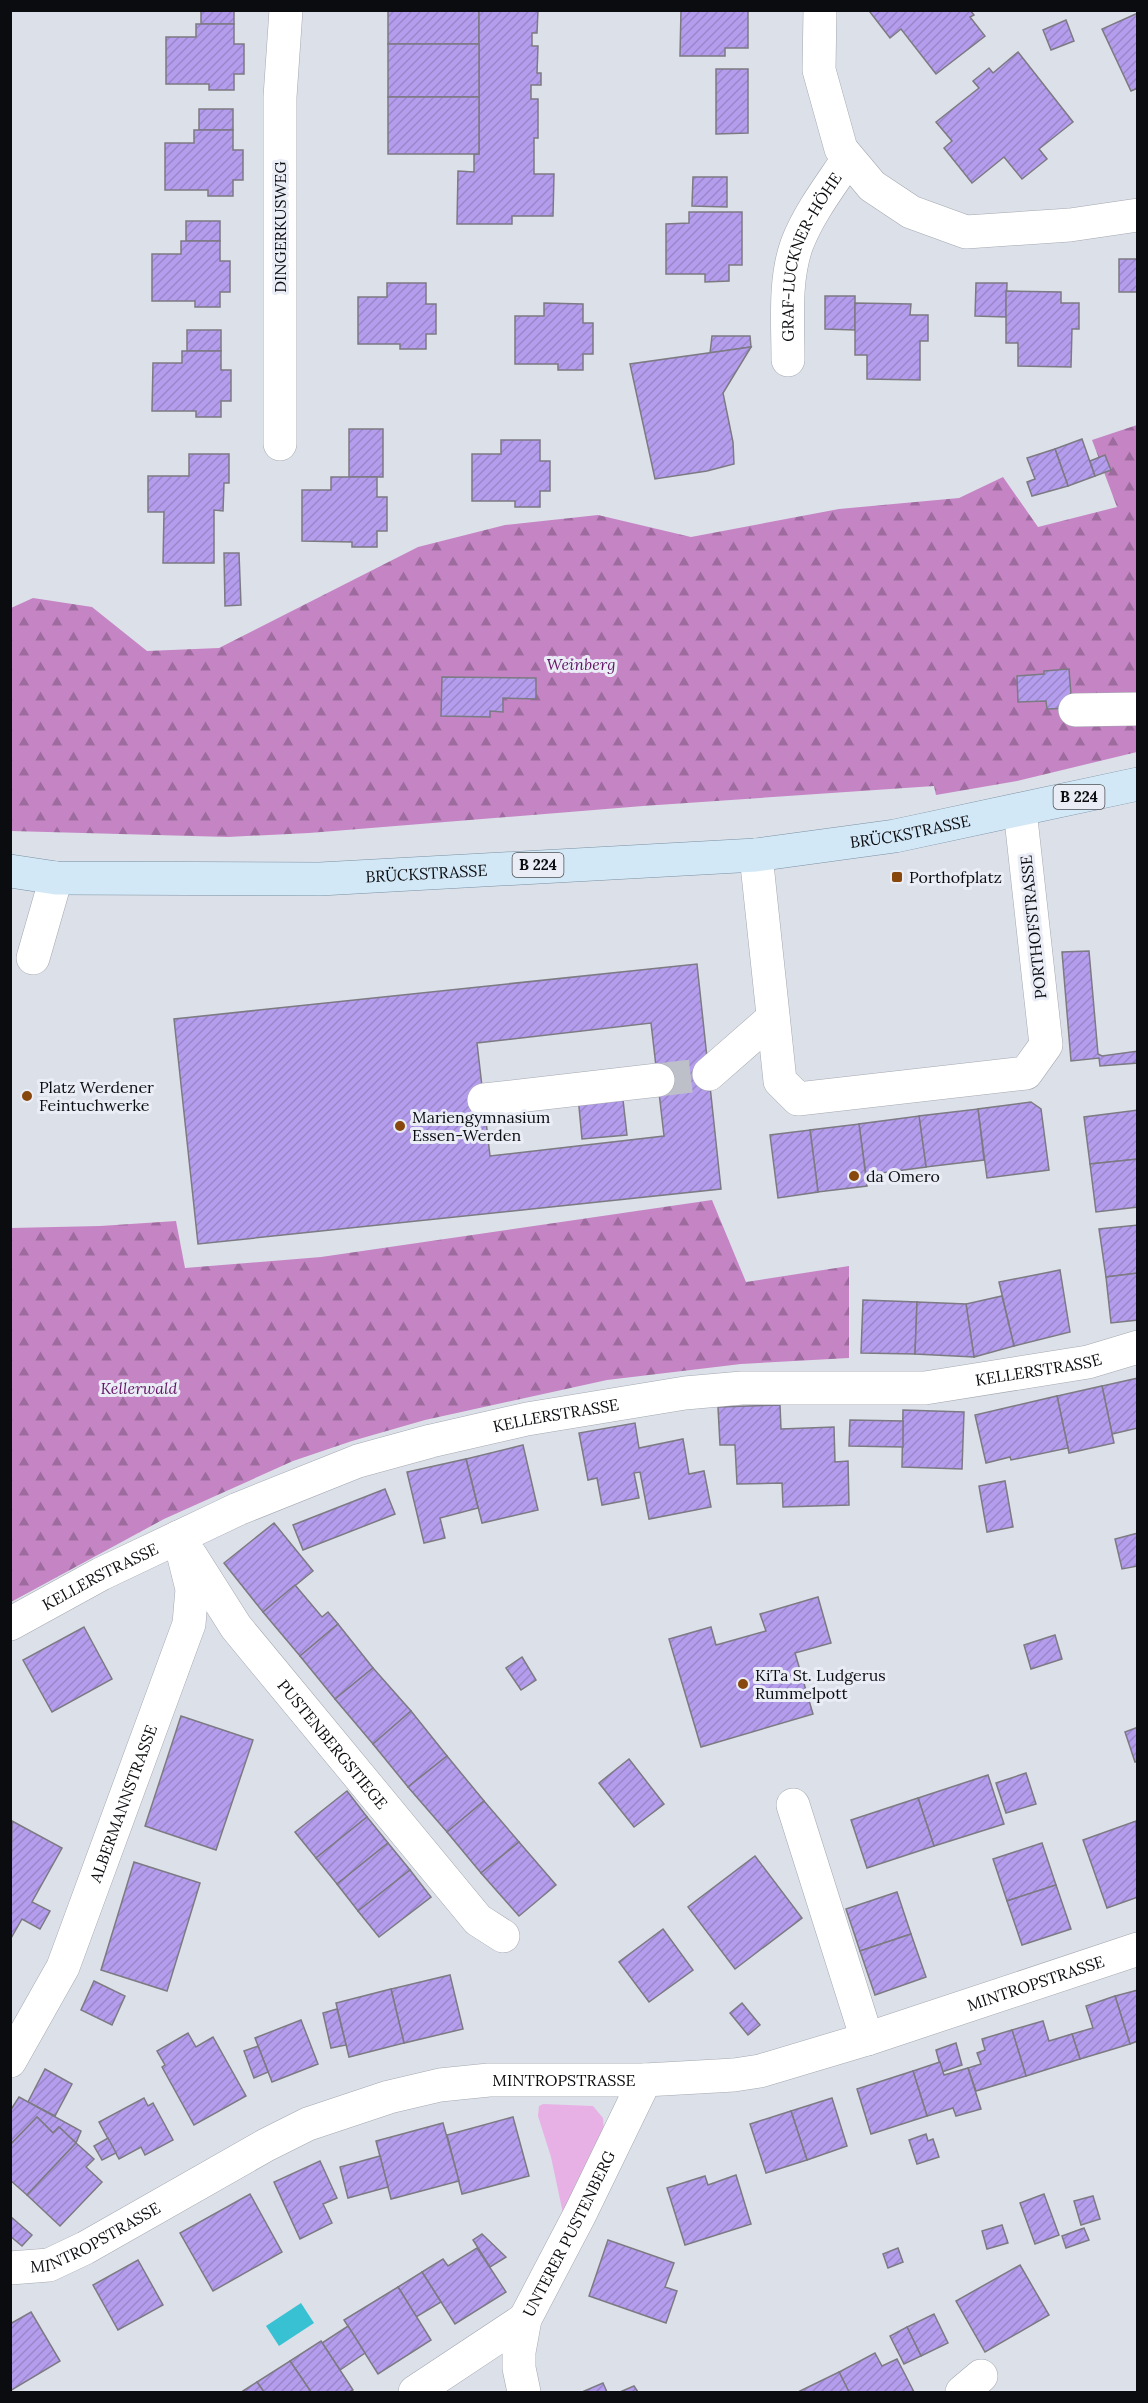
<svg xmlns="http://www.w3.org/2000/svg" width="1148" height="2403" font-family="Lora,serif">
	<style>
		.green { fill: #e7b1e6 }
		.forest { fill: url(#forest-firs) }
		.water { fill: #38c1d3 }
		.building { fill: url(#building-hatch); stroke: #7c7a82; stroke-width: 1.5; fill-rule: evenodd }
		.lines { fill: none; stroke-linecap: round; stroke-linejoin: round }
		.minor-tunnel { stroke: #bdc0c8; stroke-width: 33; stroke-dasharray: 33 16; stroke-linecap: butt }
		.minor-casing { stroke: #a4a8b0; stroke-width: 34 }
		.major-casing { stroke: #7a91a2; stroke-width: 34 }
		.minor { stroke: #fff; stroke-width: 33 }
		.major { stroke: #d3e8f7; stroke-width: 33 }
		.poi-dot { fill: #87470d; stroke: #eaedf6; stroke-width: 2 }
		.labels { text-anchor: middle; stroke-width: 6; stroke-linejoin: round; paint-order: stroke }
		.shield { fill: #eaedf6; stroke: #4e5054; stroke-width: 1.5 }
		.shield-label { font-size: 15px; font-weight: bold; fill: #0b0c0f }
		.street-label { font-size: 16px; fill: #0b0c0f; stroke: #eaedf6 }
		.park-label { font-size: 16px; font-style: italic; fill: #631565; stroke: #eaedf6 }
		.poi-label { font-size: 16px; fill: #0b0c0f; stroke: #eaedf6; text-anchor: start }
	</style>
	<defs>
		<pattern id="forest-firs" width="22" height="20" patternUnits="userSpaceOnUse" patternTransform="scale(1.5)"><rect width="22" height="20" fill="#c585c4"/><path d="M5 1l3.5 6h-7zM16 11l3.5 6h-7z" fill="#9e6b9e"/></pattern>
		<pattern id="building-hatch" width="6" height="6" patternUnits="userSpaceOnUse" patternTransform="scale(1.5)"><rect width="6" height="6" fill="#b59ded"/><path d="M-1 1l2-2M0 6l6-6M5 7l2-2" fill="none" stroke="#9a86ca"/></pattern>
	</defs>
	<rect width="100%" height="100%" fill="#dce0e9"/>
	<polygon class="green" points="543,2104 593,2106 603,2118 604,2133 564,2218 551,2157 538,2116 539,2106"/>
	<g class="forest">
		<polygon points="1137,425 1137,752 1017,781 936,795 934,786 643,806 309,833 228,837 11,831 11,608 33,598 92,607 147,651 219,648 418,547 505,525 598,515 691,537 839,509 959,498 1003,477 1038,527 1117,507 1092,440"/>
		<polygon points="712,1200 746,1282 849,1266 849,1358 741,1364 607,1380 425,1420 352,1441 293,1461 164,1519 11,1602 11,1228 100,1226 176,1221 185,1268 321,1257"/>
	</g>
	<polygon class="water" points="301,2303 314,2323 279,2346 266,2326"/>
	<g class="building">
		<rect x="201" y="10" width="33" height="14"/>
		<rect x="388" y="10" width="91" height="34"/>
		<polygon points="479,10 538,10 537,33 532,33 532,46 538,46 537,73 541,73 541,85 531,85 531,99 538,99 538,138 534,138 534,174 554,174 553,216 512,216 512,224 457,224 458,171 474,172 474,154 479,154"/>
		<polygon points="681,10 748,10 748,48 725,48 725,56 680,56"/>
		<polygon points="872,10 970,10 974,15 970,17 985,36 936,74 901,29 890,38 870,12"/>
		<polygon points="1138,13 1138,88 1131,91 1102,29"/>
		<polygon points="1066,20 1074,41 1051,50 1043,30"/>
		<polygon points="196,24 234,24 234,44 244,44 244,74 234,74 234,90 209,90 209,84 166,84 166,37 196,37"/>
		<rect x="388" y="44" width="91" height="53"/>
		<polygon points="1018,52 1073,122 1039,149 1047,159 1022,179 1004,157 972,183 944,148 952,141 936,122 979,88 973,81 989,68 993,73"/>
		<polygon points="716,69 748,69 748,133 716,134"/>
		<rect x="388" y="97" width="91" height="57"/>
		<rect x="199" y="109" width="34" height="21"/>
		<polygon points="194,130 233,130 233,150 243,150 243,180 233,180 233,196 208,196 208,190 165,190 165,143 194,143"/>
		<polygon points="693,177 727,177 727,207 692,206"/>
		<polygon points="689,212 742,212 742,265 729,265 729,281 705,282 705,274 666,274 666,224 689,223"/>
		<rect x="186" y="221" width="34" height="20"/>
		<polygon points="181,241 220,241 220,261 230,261 230,292 220,292 220,307 195,307 195,301 152,301 152,254 181,254"/>
		<rect x="1119" y="259" width="19" height="33"/>
		<polygon points="387,283 426,283 426,304 436,304 436,334 426,334 426,349 400,349 400,344 358,344 358,297 387,297"/>
		<polygon points="976,283 1007,283 1006,317 975,316"/>
		<polygon points="1006,291 1061,292 1061,303 1079,303 1079,329 1072,329 1071,367 1018,366 1018,343 1006,343"/>
		<polygon points="825,296 855,296 855,330 825,329"/>
		<polygon points="544,303 583,304 583,323 593,323 593,354 583,354 583,370 558,370 558,364 515,364 515,316 544,316"/>
		<polygon points="855,303 911,304 910,315 928,315 928,341 920,341 920,380 867,379 867,355 855,355"/>
		<rect x="187" y="330" width="34" height="21"/>
		<polygon points="712,336 750,336 751,347 710,353"/>
		<polygon points="751,347 723,393 733,442 734,464 707,471 655,479 630,364"/>
		<polygon points="182,351 221,351 221,370 231,370 231,401 221,401 221,417 196,417 196,411 152,411 153,363 182,363"/>
		<rect x="349" y="429" width="34" height="48"/>
		<polygon points="1082,439 1095,476 1068,486 1055,449"/>
		<polygon points="501,440 540,440 540,461 550,461 550,491 540,491 540,507 515,507 515,501 472,501 472,454 501,454"/>
		<polygon points="1055,449 1068,486 1032,496 1027,482 1035,479 1027,458"/>
		<polygon points="189,454 229,454 229,483 224,483 223,511 214,510 214,563 163,563 164,512 148,512 148,476 189,476"/>
		<polygon points="1105,455 1111,470 1095,476 1090,461"/>
		<polygon points="331,477 377,477 377,497 387,497 387,531 377,531 377,547 352,547 352,542 302,541 302,490 331,490"/>
		<polygon points="224,553 239,553 241,605 225,606"/>
		<polygon points="1069,669 1072,708 1047,709 1046,701 1018,702 1017,676 1044,674 1044,671"/>
		<polygon points="442,677 536,678 536,699 503,698 503,712 490,711 490,717 441,716"/>
		<polygon points="1089,951 1098,1054 1102,1056 1138,1051 1138,1063 1100,1066 1099,1058 1071,1061 1062,952"/>
		<path d="M 697,964 L 721,1189 L 198,1244 L 174,1019 ZM 651,1023 L 664,1136 L 490,1156 L 477,1043 Z"/>
		<polygon points="622,1091 627,1135 582,1139 578,1096"/>
		<polygon points="1031,1102 1041,1109 1049,1170 987,1178 978,1109"/>
		<polygon points="978,1109 984,1160 926,1167 919,1116"/>
		<polygon points="1138,1110 1138,1159 1090,1164 1084,1117"/>
		<polygon points="919,1116 926,1167 866,1175 859,1124"/>
		<polygon points="859,1124 867,1186 818,1192 810,1130"/>
		<polygon points="810,1130 818,1192 778,1198 770,1135"/>
		<polygon points="1138,1159 1138,1207 1096,1212 1090,1164"/>
		<polygon points="1138,1225 1138,1273 1106,1277 1099,1229"/>
		<polygon points="1060,1270 1070,1332 1014,1346 999,1282"/>
		<polygon points="1138,1273 1138,1320 1111,1323 1106,1277"/>
		<polygon points="1002,1296 1014,1346 974,1357 966,1304"/>
		<polygon points="863,1300 917,1302 915,1354 861,1353"/>
		<polygon points="917,1302 966,1304 974,1357 915,1354"/>
		<polygon points="1138,1378 1138,1428 1112,1434 1102,1386"/>
		<polygon points="1102,1386 1114,1443 1069,1453 1057,1396"/>
		<polygon points="1057,1396 1068,1448 1011,1460 1010,1457 986,1463 975,1415"/>
		<polygon points="780,1405 781,1429 834,1427 835,1462 848,1461 849,1505 783,1507 782,1483 737,1484 735,1445 720,1445 718,1407"/>
		<polygon points="903,1410 964,1412 962,1469 902,1467"/>
		<polygon points="850,1420 903,1421 903,1447 849,1446"/>
		<polygon points="635,1423 639,1448 683,1439 689,1474 704,1471 711,1507 649,1519 640,1472 634,1473 639,1498 602,1505 597,1478 588,1480 579,1433"/>
		<polygon points="523,1445 538,1510 482,1523 466,1459"/>
		<polygon points="466,1459 478,1508 440,1518 445,1538 424,1543 407,1472"/>
		<polygon points="1005,1481 1013,1527 987,1532 979,1486"/>
		<polygon points="385,1489 395,1514 303,1550 293,1525"/>
		<polygon points="274,1523 313,1571 263,1612 224,1563"/>
		<polygon points="1138,1533 1138,1566 1122,1569 1115,1539"/>
		<polygon points="295,1585 322,1617 328,1612 338,1624 300,1656 263,1612"/>
		<polygon points="818,1597 831,1643 795,1653 813,1714 701,1747 669,1639 711,1627 716,1645 766,1631 760,1614"/>
		<polygon points="338,1624 373,1668 335,1699 300,1656"/>
		<polygon points="84,1627 112,1679 52,1712 23,1660"/>
		<polygon points="1055,1635 1062,1659 1031,1669 1024,1645"/>
		<polygon points="522,1657 536,1680 521,1690 506,1668"/>
		<polygon points="373,1668 411,1711 373,1744 335,1699"/>
		<polygon points="411,1711 447,1756 408,1787 373,1744"/>
		<polygon points="181,1716 253,1740 216,1850 145,1826"/>
		<polygon points="1138,1727 1138,1761 1135,1762 1125,1732"/>
		<polygon points="447,1756 484,1801 447,1832 408,1787"/>
		<polygon points="629,1759 664,1804 634,1827 599,1783"/>
		<polygon points="1026,1773 1036,1804 1006,1813 996,1783"/>
		<polygon points="988,1775 1004,1824 934,1846 918,1798"/>
		<polygon points="347,1791 367,1817 316,1858 295,1832"/>
		<polygon points="918,1798 934,1846 867,1868 851,1820"/>
		<polygon points="484,1801 519,1842 481,1873 447,1832"/>
		<polygon points="367,1817 388,1843 337,1884 316,1858"/>
		<polygon points="12,1821 62,1848 32,1902 50,1911 40,1929 22,1919 10,1940"/>
		<polygon points="1136,1821 1138,1897 1107,1908 1083,1840"/>
		<polygon points="519,1842 556,1885 519,1916 481,1873"/>
		<polygon points="388,1843 410,1870 358,1911 337,1884"/>
		<polygon points="1042,1843 1056,1885 1007,1901 993,1859"/>
		<polygon points="755,1856 802,1918 735,1969 688,1907"/>
		<polygon points="134,1862 200,1883 167,1991 101,1970"/>
		<polygon points="410,1870 431,1897 379,1937 358,1911"/>
		<polygon points="1056,1885 1071,1929 1022,1945 1007,1901"/>
		<polygon points="897,1892 911,1934 860,1951 846,1909"/>
		<polygon points="663,1929 693,1970 649,2002 619,1962"/>
		<polygon points="911,1934 926,1977 875,1995 860,1951"/>
		<polygon points="450,1975 463,2029 404,2043 391,1989"/>
		<polygon points="94,1981 125,1996 112,2025 81,2010"/>
		<polygon points="391,1989 404,2043 349,2057 336,2003"/>
		<polygon points="1138,1990 1138,2041 1130,2044 1115,1996"/>
		<polygon points="1115,1996 1130,2044 1080,2059 1072,2034 1093,2028 1086,2006"/>
		<polygon points="742,2003 760,2025 748,2035 730,2013"/>
		<polygon points="337,2009 346,2045 331,2048 323,2013"/>
		<polygon points="301,2020 318,2064 272,2082 255,2038"/>
		<polygon points="1043,2021 1049,2041 1072,2034 1080,2059 1026,2076 1012,2030"/>
		<polygon points="1012,2030 1026,2076 976,2091 968,2068 981,2064 977,2053 985,2050 982,2039"/>
		<polygon points="188,2033 196,2047 213,2037 246,2096 194,2125 162,2067 165,2065 157,2051"/>
		<polygon points="956,2043 962,2065 942,2072 936,2050"/>
		<polygon points="258,2046 268,2072 254,2078 244,2051"/>
		<polygon points="940,2062 944,2075 968,2068 981,2109 956,2116 953,2108 927,2116 913,2071"/>
		<polygon points="45,2069 72,2084 55,2116 28,2102"/>
		<polygon points="913,2071 927,2116 871,2134 857,2089"/>
		<polygon points="19,2097 81,2131 76,2143 59,2127 53,2133 37,2117 10,2145 10,2111"/>
		<polygon points="144,2098 148,2106 153,2103 173,2140 145,2155 141,2147 119,2159 99,2122"/>
		<polygon points="832,2098 847,2146 807,2160 791,2111"/>
		<polygon points="791,2111 807,2160 766,2173 750,2124"/>
		<polygon points="37,2117 53,2133 59,2127 76,2143 27,2195 10,2180 10,2145"/>
		<polygon points="513,2117 529,2176 462,2194 447,2135"/>
		<polygon points="443,2123 459,2181 391,2199 376,2141"/>
		<polygon points="926,2134 928,2141 933,2139 939,2157 917,2164 909,2140"/>
		<polygon points="108,2138 116,2153 102,2160 94,2146"/>
		<polygon points="76,2143 94,2159 86,2167 102,2182 60,2226 27,2195"/>
		<polygon points="380,2156 388,2187 348,2198 340,2167"/>
		<polygon points="320,2161 337,2198 323,2204 332,2223 300,2239 274,2182"/>
		<polygon points="736,2175 751,2224 685,2245 667,2188 705,2176 708,2185"/>
		<polygon points="250,2194 282,2252 213,2291 180,2233"/>
		<polygon points="1044,2194 1059,2235 1035,2244 1020,2203"/>
		<polygon points="1093,2196 1100,2219 1081,2225 1074,2201"/>
		<polygon points="10,2216 32,2235 22,2246 10,2236"/>
		<polygon points="1002,2225 1008,2243 987,2249 982,2231"/>
		<polygon points="1084,2228 1089,2240 1066,2248 1062,2236"/>
		<polygon points="482,2234 506,2257 490,2267 473,2240"/>
		<polygon points="608,2240 674,2263 665,2287 677,2291 666,2323 589,2296"/>
		<polygon points="477,2248 506,2292 455,2324 422,2272 443,2259 448,2266"/>
		<polygon points="898,2248 903,2262 888,2268 883,2254"/>
		<polygon points="138,2260 163,2305 118,2330 93,2285"/>
		<polygon points="1020,2265 1049,2315 985,2352 956,2301"/>
		<polygon points="422,2272 441,2302 416,2317 398,2287"/>
		<polygon points="398,2287 431,2340 378,2374 344,2320"/>
		<polygon points="31,2312 60,2361 10,2391 10,2324"/>
		<polygon points="934,2314 948,2343 921,2356 907,2327"/>
		<polygon points="348,2326 365,2353 340,2370 322,2343"/>
		<polygon points="907,2327 921,2356 904,2364 890,2336"/>
		<polygon points="321,2341 353,2390 349,2392 311,2392 290,2361"/>
		<polygon points="875,2353 882,2366 897,2359 914,2392 849,2392 839,2372"/>
		<polygon points="290,2361 311,2392 264,2392 257,2382"/>
		<polygon points="839,2372 849,2392 801,2392 800,2391"/>
		<polygon points="257,2382 264,2392 244,2392 243,2391"/>
		<polygon points="603,2383 607,2392 582,2392"/>
		<polygon points="634,2386 638,2392 620,2392"/>
	</g>
	<g class="lines">
		<polyline class="minor-tunnel" points="658,1080 709,1074"/>
		<defs>
			<g id="minor">
				<polyline points="820,10 819,70 841,149 872,186 911,212 966,232 1070,225 1138,215"/>
				<path id="s1" d="M 788,360 C 788,322 784,280 797,244 C 809,213 830,186 848,159"/>
				<polyline points="280,444 280,97 286,10"/>
				<polyline points="1075,710 1138,709"/>
				<polyline points="756,855 780,1081 798,1099 1026,1073 1046,1045 1020,810"/>
				<polyline points="33,958 56,878"/>
				<polyline points="709,1074 773,1018"/>
				<polyline points="484,1100 658,1080"/>
				<path id="s2" d="M 191,1556 L 236,1627 L 478,1920 L 503,1936"/>
				<path id="s3" d="M 10,1624 L 101,1574 L 238,1509 L 358,1461 L 431,1441 L 527,1419 L 685,1393 L 742,1388 L 925,1388 L 1088,1362 L 1138,1347"/>
				<polyline points="793,1805 867,2039"/>
				<path id="s4" d="M 10,2061 L 63,1967 L 189,1624 L 192,1589 L 179,1537"/>
				<path id="s5" d="M 10,2268 L 49,2265 L 85,2248 L 266,2145 L 308,2124 L 389,2097 L 440,2085 L 489,2080 L 645,2080 L 734,2075 L 760,2071 L 867,2039 L 1138,1949"/>
				<polyline points="415,2392 525,2319"/>
				<path id="s6" d="M 524,2392 L 519,2368 L 519,2352 L 525,2319 L 580,2214 L 645,2080"/>
				<polyline points="962,2392 981,2376"/>
			</g>
			<g id="major">
				<path id="s7" d="M 10,871 L 56,878 L 320,879 L 756,855 L 895,836 L 1138,784"/>
			</g>
		</defs>
		<use href="#minor" class="minor-casing"/>
		<use href="#major" class="major-casing"/>
		<use href="#minor" class="minor"/>
		<use href="#major" class="major"/>
	</g>
	<g class="poi-dot">
		<rect x="891" y="871" width="12" height="12" rx="3"/>
		<circle cx="27" cy="1096" r="6"/>
		<circle cx="400" cy="1126" r="6"/>
		<circle cx="854" cy="1176" r="6"/>
		<circle cx="743" cy="1684" r="6"/>
	</g>
	<g class="labels">
		<g class="shield">
			<rect x="1053.5" y="785" width="51" height="24" rx="4.5"/>
			<rect x="512.5" y="853" width="51" height="24" rx="4.5"/>
		</g>
		<g class="shield-label">
			<text x="1079" y="802">B 224</text>
			<text x="538" y="870">B 224</text>
		</g>
		<g class="street-label">
			<text transform="translate(280 227) rotate(-90)" y="6">DINGERKUSWEG</text>
			<text dy="6" stroke="none"><textPath href="#s1" startOffset="108">GRAF-LUCKNER-HÖHE</textPath></text>
			<text dy="6" stroke="none"><textPath href="#s7" startOffset="903">BRÜCKSTRASSE</textPath></text>
			<text dy="6" stroke="none"><textPath href="#s7" startOffset="417">BRÜCKSTRASSE</textPath></text>
			<text transform="translate(1033 927) rotate(-96)" y="6">PORTHOFSTRASSE</text>
			<text dy="6" stroke="none"><textPath href="#s3" startOffset="1074">KELLERSTRASSE</textPath></text>
			<text dy="6" stroke="none"><textPath href="#s3" startOffset="588">KELLERSTRASSE</textPath></text>
			<text dy="6" stroke="none"><textPath href="#s3" startOffset="102">KELLERSTRASSE</textPath></text>
			<text dy="6" stroke="none"><textPath href="#s2" startOffset="236">PUSTENBERGSTIEGE</textPath></text>
			<text dy="6" stroke="none"><textPath href="#s4" startOffset="282">ALBERMANNSTRASSE</textPath></text>
			<text dy="6" stroke="none"><textPath href="#s5" startOffset="1082">MINTROPSTRASSE</textPath></text>
			<text dy="6" stroke="none"><textPath href="#s5" startOffset="596">MINTROPSTRASSE</textPath></text>
			<text dy="6" stroke="none"><textPath href="#s6" startOffset="170">UNTERER PUSTENBERG</textPath></text>
			<text dy="6" stroke="none"><textPath href="#s5" startOffset="92">MINTROPSTRASSE</textPath></text>
		</g>
		<g class="park-label">
			<text x="581" y="670">Weinberg</text>
			<text x="139" y="1394">Kellerwald</text>
		</g>
		<g class="poi-label">
			<text x="909" y="883">Porthofplatz</text>
			<text x="39" y="1093">Platz Werdener<tspan x="39" dy="18">Feintuchwerke</tspan></text>
			<text x="412" y="1123">Mariengymnasium<tspan x="412" dy="18">Essen-Werden</tspan></text>
			<text x="866" y="1182">da Omero</text>
			<text x="755" y="1681">KiTa St. Ludgerus<tspan x="755" dy="18">Rummelpott</tspan></text>
		</g>
	</g>
	<rect width="1148" height="2403" fill="none" stroke="#0b0c0f" stroke-width="24"/>
</svg>
